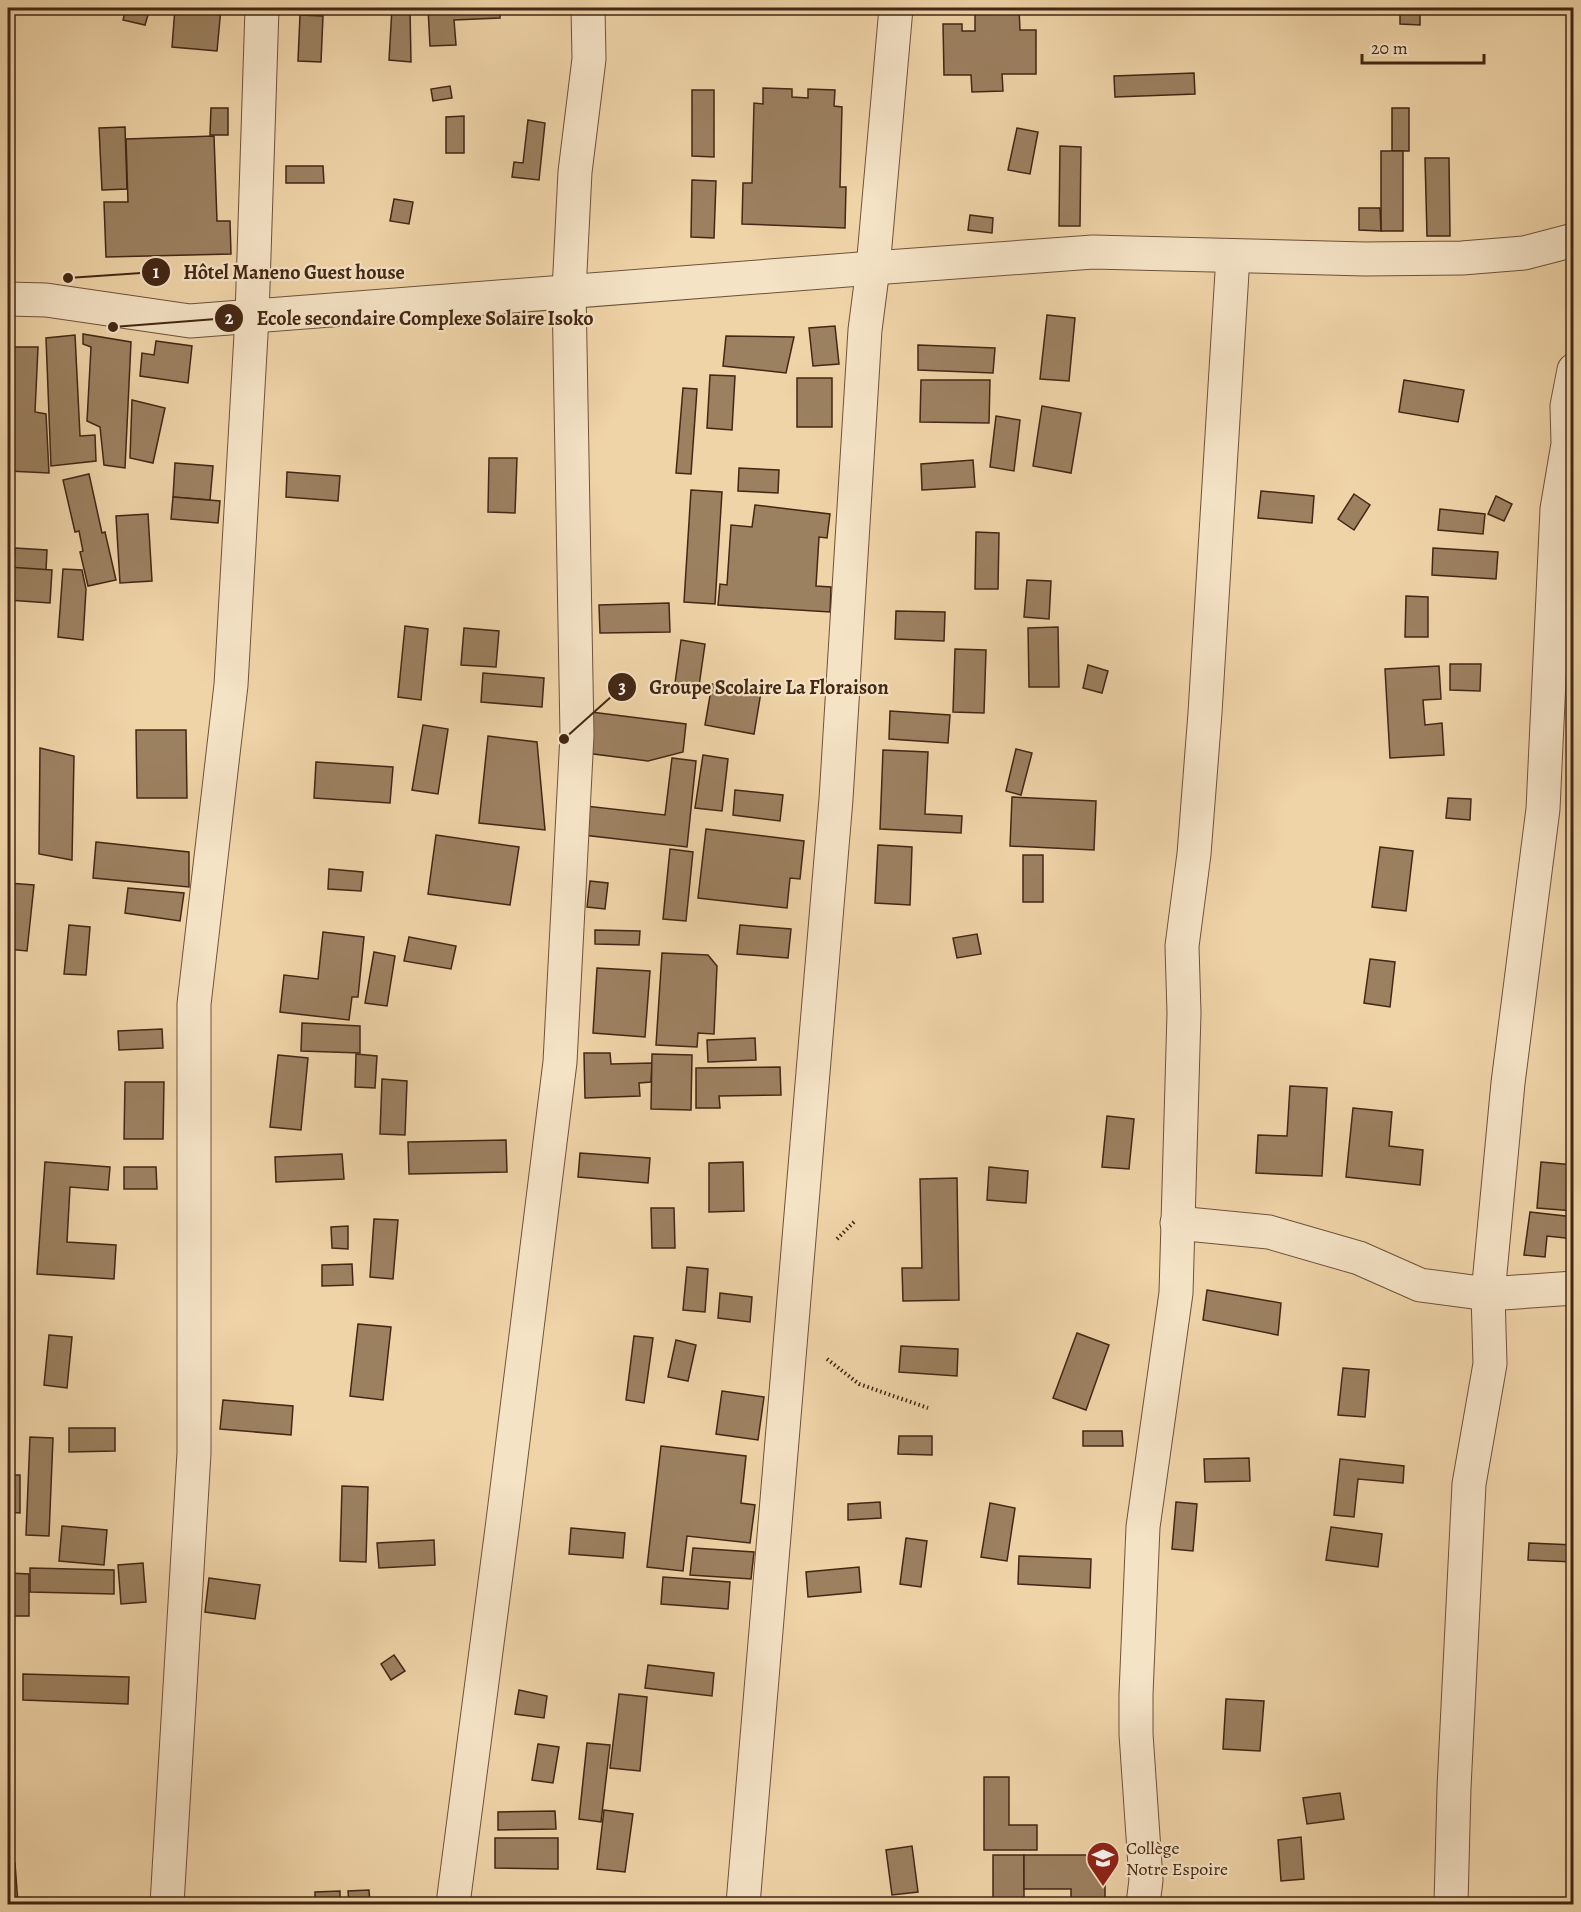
<svg xmlns="http://www.w3.org/2000/svg" width="1581" height="1912" font-family="Alegreya,serif">
	<style>
		.building { fill: #9c8161; stroke: #432714; stroke-width: 1.5 }
		.lines { fill: none; stroke-linecap: round; stroke-linejoin: round }
		.street-casing { stroke: #6e5239; stroke-width: 35 }
		.path { stroke: #432714; stroke-width: 4; stroke-dasharray: 1.5 3; stroke-linecap: butt }
		.street { stroke: #f5e3c6; stroke-width: 33 }
		.labels { text-anchor: middle; stroke-width: 4.5; stroke-linejoin: round; paint-order: stroke }
		.poi-label { font-size: 18px; fill: #432714; stroke: #f5e3c6; text-anchor: start }
		.leader { fill: none; stroke: #432714; stroke-width: 2 }
		.callout-dot { fill: #432714; stroke: #f5e3c6; stroke-width: 2 }
		.mark-label { font-size: 18px; text-anchor: middle; font-weight: bold; fill: #fff }
		.callout-label { font-size: 20px; text-anchor: middle; font-weight: bold; fill: #432714; stroke: #f5e3c6; stroke-width: 4.5; stroke-linejoin: round; paint-order: stroke }
	</style>
	<rect width="100%" height="100%" fill="#efd4a8"/>
	<filter id="stains"><feTurbulence type="fractalNoise" baseFrequency=".00333" numOctaves="4"/><feColorMatrix values="0 0 0 0 .2 0 0 0 0 .09 0 0 0 0 .02 0 0 0 .5 -.17"/></filter>
	<radialGradient id="worn" r=".72"><stop offset=".6" stop-color="#630" stop-opacity="0"/><stop offset="1" stop-color="#630" stop-opacity=".3"/></radialGradient>
	<g class="building">
		<polygon points="126,8 150,8 145,25 123,20"/>
		<polygon points="175,8 221,8 217,51 172,47"/>
		<polygon points="331,8 364,8 364,12 331,11"/>
		<polygon points="392,8 410,8 411,62 389,60"/>
		<polygon points="428,8 500,8 500,18 454,20 456,45 430,46"/>
		<polygon points="500,8 544,8 544,14 501,12"/>
		<polygon points="975,8 1019,8 1020,30 1036,30 1036,74 1002,74 1003,91 972,92 971,75 944,75 943,24 962,24 962,31 975,31"/>
		<polygon points="1400,8 1420,8 1420,25 1400,24"/>
		<polygon points="300,15 323,16 321,62 298,61"/>
		<rect x="8" y="71" width="4" height="26"/>
		<polygon points="1194,73 1195,94 1115,97 1114,76"/>
		<polygon points="450,86 452,98 433,101 431,89"/>
		<polygon points="763,88 792,89 792,97 808,98 808,89 835,90 834,106 842,107 840,187 846,187 845,228 742,224 743,183 752,183 754,103 763,104"/>
		<polygon points="692,90 714,90 714,157 692,156"/>
		<polygon points="211,108 228,108 228,135 210,135"/>
		<rect x="1392" y="108" width="17" height="43"/>
		<polygon points="464,116 464,153 446,153 446,117"/>
		<polygon points="528,120 545,123 539,180 512,177 514,162 523,163"/>
		<polygon points="125,127 127,189 102,190 99,128"/>
		<polygon points="1017,128 1038,132 1030,174 1008,170"/>
		<polygon points="214,136 217,221 230,221 231,254 106,257 104,202 128,202 126,139"/>
		<polygon points="1060,146 1081,147 1080,226 1059,226"/>
		<rect x="1381" y="151" width="22" height="80"/>
		<polygon points="1425,158 1449,158 1450,236 1427,236"/>
		<polygon points="286,166 323,166 324,183 286,183"/>
		<polygon points="692,180 716,181 714,238 691,237"/>
		<polygon points="394,199 413,202 409,224 390,221"/>
		<polygon points="1359,208 1380,208 1381,231 1359,230"/>
		<polygon points="970,215 993,218 992,233 968,230"/>
		<polygon points="1047,315 1075,318 1069,381 1040,379"/>
		<polygon points="835,326 839,364 813,366 809,328"/>
		<polygon points="83,334 131,342 125,468 104,465 100,427 87,421 91,347 83,344"/>
		<polygon points="75,335 80,436 95,435 96,461 51,466 46,338"/>
		<polygon points="726,336 794,337 786,373 723,366"/>
		<polygon points="156,341 192,346 188,383 140,376 142,353 154,355"/>
		<polygon points="918,345 995,348 993,373 918,370"/>
		<polygon points="8,347 38,347 35,412 46,414 49,473 8,471"/>
		<polygon points="710,375 735,376 732,430 707,428"/>
		<rect x="797" y="378" width="35" height="49"/>
		<polygon points="921,380 990,380 989,423 920,422"/>
		<polygon points="1404,380 1464,390 1458,422 1399,412"/>
		<polygon points="683,388 697,389 691,474 676,473"/>
		<polygon points="132,400 165,408 153,463 130,458"/>
		<polygon points="1042,406 1081,413 1071,473 1033,466"/>
		<polygon points="996,416 1020,420 1014,471 990,467"/>
		<polygon points="489,458 517,458 515,513 488,512"/>
		<polygon points="973,460 975,487 922,490 921,464"/>
		<polygon points="175,463 213,466 210,500 173,497"/>
		<polygon points="739,468 779,470 778,493 738,491"/>
		<polygon points="287,472 340,476 338,501 286,497"/>
		<polygon points="89,474 102,533 105,532 116,580 88,586 80,552 83,551 79,531 75,532 63,480"/>
		<polygon points="691,490 722,492 715,604 684,602"/>
		<polygon points="1261,491 1314,496 1312,523 1258,518"/>
		<polygon points="1354,494 1370,505 1354,530 1338,519"/>
		<polygon points="1496,496 1512,504 1504,521 1488,514"/>
		<polygon points="173,497 220,501 218,523 171,519"/>
		<polygon points="755,505 830,514 827,538 819,537 816,586 831,587 830,612 718,605 720,584 727,585 731,525 752,527"/>
		<polygon points="1440,509 1485,514 1483,534 1438,530"/>
		<polygon points="148,514 152,581 120,583 116,516"/>
		<polygon points="976,532 999,533 998,589 975,589"/>
		<polygon points="15,548 47,550 46,570 14,568"/>
		<polygon points="1433,548 1498,552 1496,579 1432,575"/>
		<polygon points="8,567 52,570 50,603 8,600"/>
		<polygon points="63,569 82,570 86,589 83,640 58,637"/>
		<polygon points="1027,580 1051,581 1049,619 1024,617"/>
		<polygon points="1406,596 1428,597 1428,637 1405,637"/>
		<polygon points="669,603 670,632 600,633 599,605"/>
		<polygon points="896,611 945,612 944,641 895,639"/>
		<polygon points="405,626 428,629 421,700 398,697"/>
		<polygon points="1058,627 1059,687 1029,687 1028,628"/>
		<polygon points="464,628 499,631 496,667 461,665"/>
		<polygon points="681,640 705,644 699,686 675,683"/>
		<polygon points="955,649 986,650 984,713 953,712"/>
		<polygon points="1450,664 1481,664 1480,691 1450,690"/>
		<polygon points="1088,665 1108,671 1102,693 1083,688"/>
		<polygon points="1439,666 1441,699 1423,700 1425,725 1442,723 1444,755 1390,758 1385,669"/>
		<polygon points="483,673 544,678 542,707 481,702"/>
		<polygon points="712,684 761,692 754,734 705,725"/>
		<polygon points="890,711 950,715 948,743 889,739"/>
		<polygon points="591,712 686,724 683,752 648,761 586,753"/>
		<polygon points="423,725 448,729 438,794 412,790"/>
		<polygon points="136,730 186,730 187,798 137,798"/>
		<polygon points="488,736 537,742 545,830 479,823"/>
		<polygon points="40,748 74,756 72,860 39,854"/>
		<polygon points="1016,749 1032,753 1021,795 1006,791"/>
		<polygon points="883,750 928,752 925,814 962,816 961,833 880,829"/>
		<polygon points="703,755 728,759 722,811 695,808"/>
		<polygon points="672,758 696,761 687,847 583,835 586,806 665,815"/>
		<polygon points="316,762 393,767 390,803 314,798"/>
		<polygon points="735,790 783,795 780,821 733,815"/>
		<polygon points="1012,797 1096,801 1094,850 1010,846"/>
		<polygon points="1448,798 1471,799 1470,820 1446,818"/>
		<polygon points="706,829 804,841 800,879 790,878 787,908 698,898"/>
		<polygon points="436,835 519,847 510,905 428,894"/>
		<polygon points="96,842 189,852 189,887 93,878"/>
		<polygon points="878,845 912,847 910,905 875,903"/>
		<polygon points="1380,847 1413,851 1406,911 1372,907"/>
		<polygon points="670,849 693,852 686,921 663,919"/>
		<rect x="1023" y="855" width="20" height="47"/>
		<polygon points="329,869 363,872 361,891 328,889"/>
		<polygon points="590,881 608,883 605,909 587,907"/>
		<polygon points="8,883 34,885 27,951 8,949"/>
		<polygon points="128,888 184,893 180,921 125,913"/>
		<polygon points="69,925 90,927 86,975 64,974"/>
		<polygon points="740,925 791,929 788,958 737,954"/>
		<polygon points="595,930 640,931 639,945 595,944"/>
		<polygon points="323,932 364,937 358,997 352,997 349,1020 280,1012 284,975 318,979"/>
		<polygon points="977,934 981,954 957,958 953,938"/>
		<polygon points="409,937 456,946 451,969 404,961"/>
		<polygon points="374,952 395,956 387,1006 365,1003"/>
		<polygon points="662,953 708,955 717,966 714,1034 698,1033 697,1047 656,1045"/>
		<polygon points="1370,959 1395,962 1390,1007 1364,1003"/>
		<polygon points="597,968 650,971 645,1037 593,1033"/>
		<polygon points="302,1023 360,1026 360,1053 301,1051"/>
		<polygon points="162,1029 163,1048 119,1050 118,1031"/>
		<polygon points="755,1038 756,1060 708,1062 707,1040"/>
		<polygon points="584,1053 610,1053 611,1064 652,1063 651,1082 639,1083 640,1096 585,1098"/>
		<polygon points="356,1054 377,1056 375,1088 355,1087"/>
		<polygon points="652,1054 692,1055 691,1110 651,1109"/>
		<polygon points="278,1055 308,1058 301,1130 270,1127"/>
		<polygon points="8,1060 13,1060 10,1142 8,1142"/>
		<polygon points="780,1067 781,1095 719,1096 720,1108 696,1108 696,1068"/>
		<polygon points="382,1079 407,1081 405,1135 380,1134"/>
		<polygon points="125,1082 164,1082 163,1139 124,1139"/>
		<polygon points="1290,1086 1327,1088 1322,1176 1256,1173 1258,1135 1287,1136"/>
		<polygon points="1353,1108 1392,1112 1389,1146 1423,1150 1420,1185 1346,1177"/>
		<polygon points="1107,1116 1134,1119 1129,1169 1102,1167"/>
		<polygon points="506,1140 507,1172 409,1174 408,1142"/>
		<polygon points="580,1153 650,1158 648,1183 578,1177"/>
		<polygon points="342,1154 344,1179 276,1182 275,1157"/>
		<polygon points="45,1162 110,1167 108,1190 70,1187 67,1242 116,1245 114,1279 37,1274"/>
		<polygon points="743,1162 744,1211 709,1212 709,1163"/>
		<polygon points="1541,1162 1574,1165 1574,1211 1537,1208"/>
		<polygon points="124,1167 156,1167 157,1189 124,1189"/>
		<polygon points="989,1167 1028,1171 1026,1203 987,1200"/>
		<polygon points="957,1178 959,1300 903,1301 902,1268 922,1268 920,1179"/>
		<polygon points="651,1208 674,1208 675,1248 652,1248"/>
		<polygon points="1530,1212 1574,1217 1574,1239 1547,1236 1545,1257 1524,1255"/>
		<polygon points="374,1219 398,1220 393,1279 370,1277"/>
		<polygon points="348,1226 348,1249 332,1248 331,1227"/>
		<polygon points="352,1264 353,1285 322,1286 322,1265"/>
		<polygon points="687,1267 708,1269 705,1312 683,1310"/>
		<polygon points="1207,1290 1281,1303 1278,1335 1203,1320"/>
		<polygon points="720,1293 752,1297 750,1322 718,1318"/>
		<polygon points="358,1324 391,1327 383,1400 350,1396"/>
		<polygon points="1077,1333 1109,1345 1086,1410 1053,1398"/>
		<polygon points="49,1335 72,1337 67,1388 44,1385"/>
		<polygon points="634,1336 653,1338 644,1403 626,1400"/>
		<polygon points="676,1340 696,1345 688,1381 668,1377"/>
		<polygon points="901,1346 958,1349 957,1376 899,1372"/>
		<polygon points="1343,1368 1369,1370 1365,1417 1338,1415"/>
		<polygon points="722,1391 764,1397 758,1440 716,1434"/>
		<polygon points="223,1400 293,1406 291,1435 220,1429"/>
		<polygon points="69,1428 115,1428 115,1451 69,1452"/>
		<polygon points="1083,1431 1122,1431 1123,1446 1083,1446"/>
		<polygon points="899,1436 932,1436 932,1455 898,1454"/>
		<polygon points="30,1437 53,1438 49,1536 26,1535"/>
		<polygon points="661,1446 746,1456 741,1503 755,1505 750,1543 687,1536 683,1571 647,1567"/>
		<polygon points="1249,1458 1250,1481 1205,1482 1204,1459"/>
		<polygon points="1340,1459 1404,1466 1403,1483 1358,1479 1354,1517 1334,1515"/>
		<polygon points="8,1475 20,1475 20,1513 8,1512"/>
		<polygon points="342,1486 368,1487 366,1562 340,1561"/>
		<polygon points="880,1502 881,1518 848,1520 848,1504"/>
		<polygon points="1176,1502 1197,1504 1193,1551 1172,1549"/>
		<polygon points="990,1503 1015,1508 1007,1561 981,1557"/>
		<polygon points="62,1526 107,1530 104,1565 59,1561"/>
		<polygon points="1331,1527 1382,1534 1378,1567 1326,1560"/>
		<polygon points="571,1528 625,1533 623,1558 569,1554"/>
		<polygon points="906,1538 927,1541 921,1587 900,1584"/>
		<polygon points="434,1540 435,1565 379,1568 377,1543"/>
		<polygon points="1529,1543 1574,1545 1574,1562 1528,1560"/>
		<polygon points="693,1548 754,1552 751,1579 690,1575"/>
		<polygon points="1019,1556 1091,1559 1090,1588 1018,1584"/>
		<polygon points="143,1563 146,1602 121,1604 118,1565"/>
		<polygon points="859,1567 861,1592 808,1597 806,1572"/>
		<polygon points="30,1568 114,1570 114,1594 30,1592"/>
		<polygon points="9,1573 29,1574 29,1616 8,1616"/>
		<polygon points="663,1577 730,1582 728,1609 661,1604"/>
		<polygon points="209,1578 260,1585 255,1619 205,1612"/>
		<polygon points="394,1655 405,1671 391,1680 381,1664"/>
		<polygon points="648,1665 714,1673 712,1696 645,1688"/>
		<polygon points="23,1674 129,1677 128,1704 23,1700"/>
		<polygon points="519,1690 547,1696 544,1718 515,1714"/>
		<polygon points="619,1694 647,1697 640,1771 610,1768"/>
		<polygon points="1226,1699 1264,1701 1260,1751 1223,1749"/>
		<polygon points="587,1743 610,1745 601,1822 579,1819"/>
		<polygon points="538,1744 559,1747 553,1783 532,1780"/>
		<polygon points="984,1777 1009,1777 1009,1825 1037,1825 1037,1850 984,1850"/>
		<polygon points="1340,1793 1344,1819 1307,1824 1303,1798"/>
		<polygon points="8,1801 14,1801 13,1844 8,1843"/>
		<polygon points="604,1810 633,1814 625,1872 597,1869"/>
		<polygon points="555,1811 556,1829 498,1830 498,1812"/>
		<polygon points="1301,1837 1304,1879 1281,1881 1278,1840"/>
		<polygon points="495,1838 558,1838 558,1869 495,1868"/>
		<polygon points="912,1846 918,1892 892,1895 886,1850"/>
		<rect x="993" y="1855" width="31" height="46"/>
		<polygon points="1024,1855 1105,1855 1105,1904 1071,1904 1071,1889 1024,1889"/>
		<polygon points="15,1863 18,1904 8,1904 8,1864"/>
		<polygon points="369,1890 370,1904 349,1904 348,1891"/>
		<polygon points="340,1891 340,1904 315,1904 315,1892"/>
	</g>
	<g class="lines">
		<defs>
			<g id="street">
				<polyline points="8,299 46,300 190,321 873,268 1093,252 1365,259 1462,258 1524,253 1574,240"/>
				<polyline points="1177,1223 1269,1232 1359,1258 1420,1285 1488,1294 1574,1288"/>
				<polyline points="167,1904 194,1453 194,1004 231,685 252,317 262,8"/>
				<polyline points="453,1904 503,1521 560,1062 577,735 569,291 575,172 589,59 588,8"/>
				<polyline points="743,1904 836,799 865,330 873,268 896,8"/>
				<polyline points="1143,1904 1146,1880 1136,1734 1136,1694 1143,1527 1176,1293 1184,1013 1182,946 1194,854 1205,713 1233,256"/>
				<polyline points="1451,1904 1454,1788 1469,1484 1490,1364 1488,1294 1508,1083 1543,809 1557,509 1568,444 1567,406 1574,370"/>
			</g>
		</defs>
		<use href="#street" class="street-casing"/>
		<g class="path">
			<polyline points="837,1239 856,1220"/>
			<polyline points="827,1359 859,1384 928,1408"/>
		</g>
		<use href="#street" class="street"/>
	</g>
	<defs>
		<symbol id="school-pin" viewBox="-11 -11 22 30"><path d="M0 17L-7.5 6A9.5 9.5 0 1 1 7.5 6Z" fill="#8f2418" stroke="#f5e3c6"/><path d="M0-5L7-2L0 1L-7-2ZM-4 1L0 2.5L4 1V4Q0 6-4 4Z" fill="#fff"/></symbol>
	</defs>
	<g fill-rule="evenodd">
		<use href="#school-pin" x="1084" y="1839" width="38" height="52"/>
	</g>
	<g class="labels">
		<g class="poi-label">
			<text x="1126" y="1854">Collège<tspan x="1126" dy="21">Notre Espoire</tspan></text>
		</g>
	</g>
	<path class="leader" d="M68 278L156 272M113 327L229 318M564 739L622 687"/>
	<g class="callout-dot">
		<circle cx="68" cy="278" r="6"/>
		<circle cx="113" cy="327" r="6"/>
		<circle cx="564" cy="739" r="6"/>
		<circle cx="156" cy="272" r="15"/>
		<circle cx="229" cy="318" r="15"/>
		<circle cx="622" cy="687" r="15"/>
	</g>
	<g class="mark-label">
		<text x="156" y="278">1</text>
		<text x="229" y="324">2</text>
		<text x="622" y="693">3</text>
	</g>
	<g class="callout-label">
		<text x="294" y="279">Hôtel Maneno Guest house</text>
		<text x="425" y="325">Ecole secondaire Complexe Solaire Isoko</text>
		<text x="769" y="694">Groupe Scolaire La Floraison</text>
	</g>
	<rect width="1581" height="1912" fill="none" stroke="#efd4a8" stroke-width="30"/>
	<rect x="9" y="9" width="1563" height="1894" fill="none" stroke="#432714" stroke-width="3"/>
	<rect x="15" y="15" width="1551" height="1882" fill="none" stroke="#432714" stroke-width="1.5"/>
	<path d="M1362 54v9h122v-9" fill="none" stroke="#432714" stroke-width="3"/>
	<text x="1371" y="54" font-size="18" fill="#432714" stroke="#f5e3c6" stroke-width="4.5" paint-order="stroke">20 m</text>
	<rect width="100%" height="100%" filter="url(#stains)"/>
	<rect width="100%" height="100%" fill="url(#worn)"/>
</svg>
